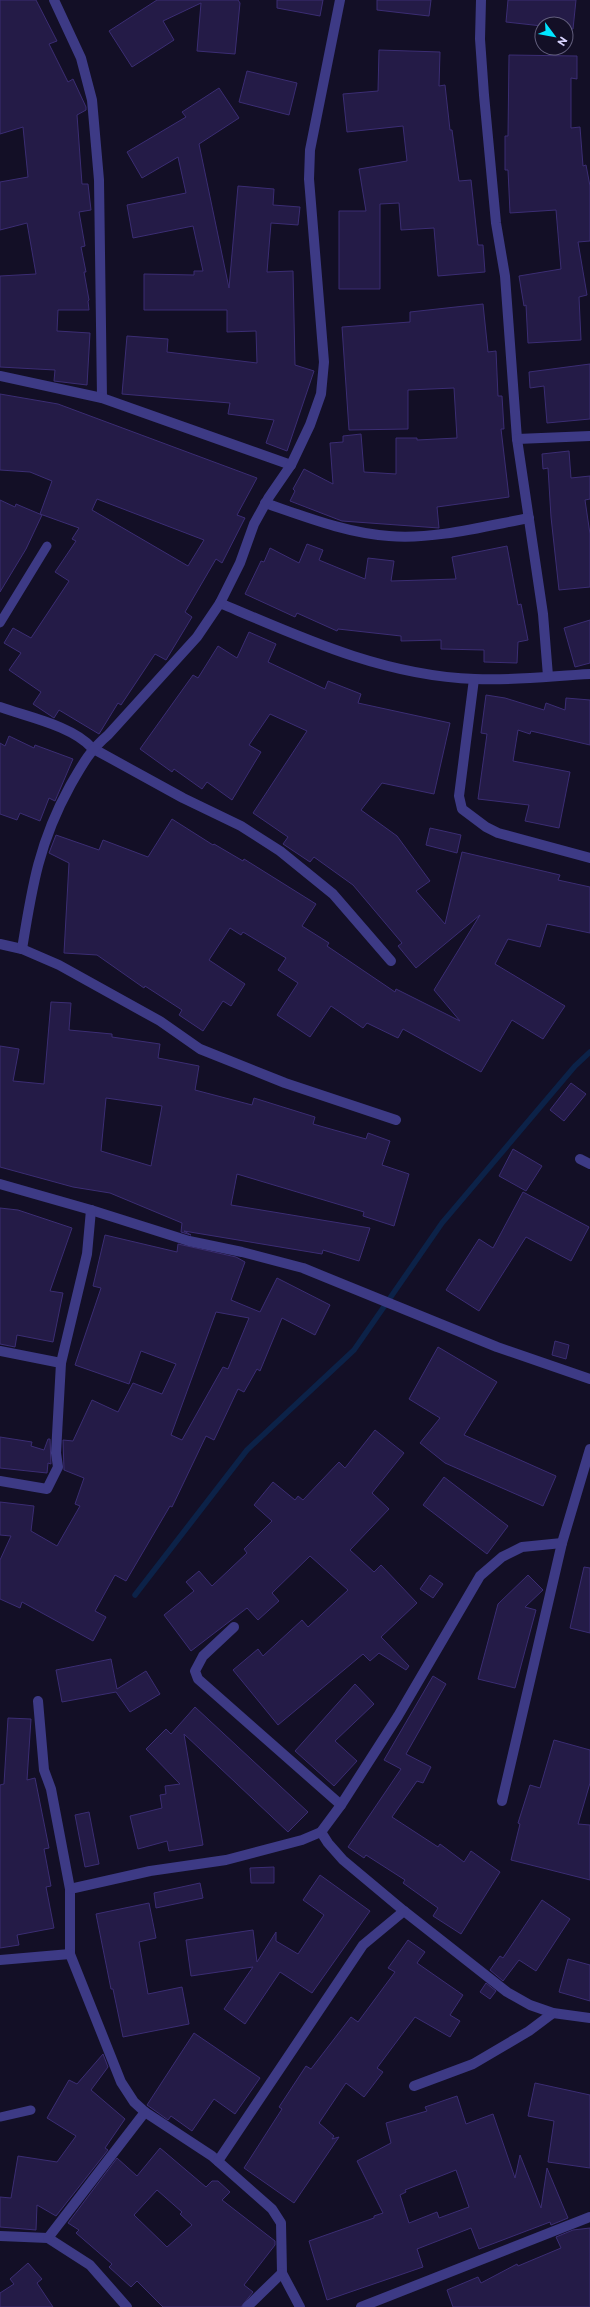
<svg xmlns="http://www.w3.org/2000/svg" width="590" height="2307" font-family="Commissioner,sans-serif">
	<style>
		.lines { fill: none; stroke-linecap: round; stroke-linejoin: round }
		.stream { stroke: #0c2248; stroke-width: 5.5 }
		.building { fill: #241b47; stroke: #3b2d73; fill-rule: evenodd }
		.lane { stroke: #3d3a85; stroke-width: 9 }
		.street { stroke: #3d3a85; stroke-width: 10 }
	</style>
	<rect width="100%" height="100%" fill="#130f26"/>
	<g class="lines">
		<polyline class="stream" points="135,1595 247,1450 354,1350 442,1223 575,1066 590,1052"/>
	</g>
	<g class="building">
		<polygon points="0,0 36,0 57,41 49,44 68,82 73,79 86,107 86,110 77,115 82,184 88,184 91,210 79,212 85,246 81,247 86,272 84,272 89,300 88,301 89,310 58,310 57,331 90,333 87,385 54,381 55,370 0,367 0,276 36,274 27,223 0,230 0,182 28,177 23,127 0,134"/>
		<polygon points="157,0 238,0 240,3 235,54 197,51 201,3 163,21 174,40 132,67 109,31"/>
		<polygon points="277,0 323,0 320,16 277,8"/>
		<polygon points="377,0 431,0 429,16 377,10"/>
		<polygon points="508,0 576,0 573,29 566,29 566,24 542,24 542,26 506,22"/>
		<polygon points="379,50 440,52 439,86 445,85 450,130 452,130 459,181 471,180 478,245 483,245 485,272 438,276 434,228 401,230 399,203 380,204 380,289 339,289 339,211 366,211 359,169 407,161 403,126 347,132 343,94 378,91"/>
		<polygon points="509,55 577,56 577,79 571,78 571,128 580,127 583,166 586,165 590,186 590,241 578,242 587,295 579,297 581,340 528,343 526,305 524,306 519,276 561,269 556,210 510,213 508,170 505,170 505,136 508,136"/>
		<polygon points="247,71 297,83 289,115 239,102"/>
		<polygon points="219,88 239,118 199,144 229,288 238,186 274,189 273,205 300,207 298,225 271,223 267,272 293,271 295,365 314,371 287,451 266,443 274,420 228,414 230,403 122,394 127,336 168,339 167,352 257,363 256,331 227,332 227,310 144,310 144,274 194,275 194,271 203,271 193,226 133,238 127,205 186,193 178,157 142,178 127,152 186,117 182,112"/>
		<polygon points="483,304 488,352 496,351 498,396 502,396 504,429 501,429 509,497 437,507 439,528 342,521 290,501 295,491 293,489 304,469 333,484 330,443 343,442 343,436 361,434 364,472 396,474 396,438 417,438 417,440 457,438 454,388 408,390 408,429 349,430 342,327 410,322 410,312"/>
		<polygon points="590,364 590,419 547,423 544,386 530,388 529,372"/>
		<path d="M 0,394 L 58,404 L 257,478 L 237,515 L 245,518 L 222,563 L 216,559 L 185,612 L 192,617 L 166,660 L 155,654 L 121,705 L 118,703 L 99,734 L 59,710 L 54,718 L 33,704 L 41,692 L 9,670 L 21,653 L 4,643 L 13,628 L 31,638 L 69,581 L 55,572 L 76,541 L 72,539 L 79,528 L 40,514 L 52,481 L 30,472 L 0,470 ZM 97,499 L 204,540 L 188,566 L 92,510 Z"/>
		<polygon points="569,451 571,478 590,476 590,499 585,500 590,534 590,587 559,590 551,517 548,468 543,469 542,454"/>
		<polygon points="0,500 15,507 16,504 42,515 26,549 0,592"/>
		<polygon points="307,544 323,550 319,560 365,579 368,558 394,561 391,581 456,579 452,557 507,546 518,605 521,604 528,640 518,642 517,663 484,662 484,650 441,649 441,640 401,641 401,636 338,629 337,631 297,613 295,617 245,594 261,561 264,562 270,548 299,563"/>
		<polygon points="590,620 590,663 575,667 564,628"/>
		<polygon points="249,632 276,644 268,662 325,689 328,681 361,694 358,703 450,723 434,794 382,783 361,810 397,836 430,881 416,891 445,924 462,852 560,875 558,880 590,887 590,933 547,924 540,947 508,939 495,964 565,1006 543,1039 512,1020 481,1072 403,1029 398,1038 367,1023 363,1028 331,1006 310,1037 277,1015 298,983 278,970 286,958 243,932 241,935 230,928 209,960 245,984 231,1006 223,1001 203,1031 179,1015 182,1010 145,986 144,988 97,955 64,953 69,863 49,853 56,835 99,850 103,840 148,857 172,819 213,845 214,844 243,861 244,859 316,904 302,926 329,943 327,946 395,992 396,989 460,1021 434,990 480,915 416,968 398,946 402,943 353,885 314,857 310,862 283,844 288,837 253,813 307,731 270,714 249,745 261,752 232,800 207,782 202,789 174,769 172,772 140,749 193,675 198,678 218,646 237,658"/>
		<polygon points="486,695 505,698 544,710 546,703 565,710 566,698 590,700 590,745 531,731 530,734 518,730 513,761 570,772 559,828 525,821 529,805 478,799 487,734 481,733"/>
		<polygon points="9,736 34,748 35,745 73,759 55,801 49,798 40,821 20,813 17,820 0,814 0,743 5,746"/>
		<polygon points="430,828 461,835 457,853 426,845"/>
		<path d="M 51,1002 L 71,1003 L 69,1030 L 112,1034 L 112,1037 L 160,1044 L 158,1058 L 199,1066 L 195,1090 L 252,1105 L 254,1098 L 315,1117 L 313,1124 L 366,1139 L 368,1133 L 390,1141 L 382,1165 L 409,1174 L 394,1226 L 363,1216 L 364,1212 L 237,1174 L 231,1205 L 370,1228 L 359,1261 L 323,1250 L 322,1254 L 184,1231 L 191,1235 L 181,1232 L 182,1223 L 110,1193 L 73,1187 L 0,1167 L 0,1046 L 19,1049 L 13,1081 L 44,1084 ZM 106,1098 L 162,1106 L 151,1166 L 101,1151 Z"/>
		<polygon points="571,1083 586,1094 564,1121 550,1110"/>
		<polygon points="513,1149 542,1166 526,1191 499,1176"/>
		<polygon points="523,1192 589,1227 571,1261 526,1237 479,1311 446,1290 479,1239 493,1248"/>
		<polygon points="0,1208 18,1210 72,1228 50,1291 63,1293 53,1342 17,1335 15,1347 0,1344"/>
		<path d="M 105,1235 L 177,1252 L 178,1244 L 236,1257 L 245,1262 L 231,1300 L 260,1312 L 277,1278 L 330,1305 L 315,1335 L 282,1318 L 260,1371 L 257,1369 L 244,1392 L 238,1389 L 214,1440 L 206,1436 L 172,1507 L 170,1506 L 126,1581 L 115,1575 L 95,1611 L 106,1617 L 93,1641 L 22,1602 L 20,1608 L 0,1599 L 0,1560 L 11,1536 L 0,1535 L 0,1502 L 34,1506 L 31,1531 L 57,1546 L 80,1506 L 75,1504 L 84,1478 L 64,1470 L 63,1440 L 73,1441 L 92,1400 L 118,1412 L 133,1383 L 162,1394 L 176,1364 L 141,1351 L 129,1384 L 75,1365 L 101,1288 L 93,1286 ZM 216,1312 L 249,1318 L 228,1369 L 223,1367 L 182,1440 L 171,1435 Z"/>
		<polygon points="555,1341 569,1345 566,1359 552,1355"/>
		<polygon points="438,1347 497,1382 464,1435 556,1476 543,1506 445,1463 420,1443 440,1418 409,1399"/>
		<polygon points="375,1430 404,1453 372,1493 389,1509 350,1550 374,1572 381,1565 417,1603 381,1637 409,1666 406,1670 379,1653 370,1661 363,1654 278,1725 233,1670 258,1649 263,1656 302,1620 308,1627 348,1590 310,1556 272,1593 279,1601 258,1620 247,1608 191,1651 164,1615 194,1591 186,1582 199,1571 212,1586 247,1553 244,1549 272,1521 254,1505 273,1482 295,1500 298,1496 303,1500 339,1462 345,1468"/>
		<polygon points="0,1437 32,1442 31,1446 44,1450 48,1439 50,1439 51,1464 48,1463 47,1473 0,1468"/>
		<polygon points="444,1477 508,1526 487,1554 423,1505"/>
		<polygon points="584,1567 590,1568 590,1633 570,1628"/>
		<polygon points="430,1575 443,1584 433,1598 420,1589"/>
		<polygon points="528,1575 543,1590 525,1607 536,1610 515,1688 478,1679 498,1604"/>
		<polygon points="111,1659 117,1689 146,1671 160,1694 130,1712 116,1692 62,1702 56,1670"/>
		<polygon points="433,1676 446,1684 406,1754 431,1767 423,1783 417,1781 392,1817 438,1847 440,1844 464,1862 471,1851 500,1872 461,1934 433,1916 438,1908 403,1883 405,1880 366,1855 364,1858 348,1847 401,1769 384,1760"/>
		<polygon points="355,1684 374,1704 335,1741 357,1761 334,1786 295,1751"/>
		<polygon points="195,1707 308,1812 288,1832 184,1734 203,1845 169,1851 167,1841 138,1849 130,1816 162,1808 160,1795 166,1794 165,1786 180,1784 146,1749 166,1729 171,1734"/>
		<polygon points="8,1718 31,1719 27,1780 35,1778 49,1848 44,1849 51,1886 46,1887 54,1928 17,1935 19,1945 0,1948 0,1785 4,1784"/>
		<polygon points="554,1740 590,1750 590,1783 578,1824 590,1825 590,1880 511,1860 520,1824 518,1823 530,1785 540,1788"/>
		<polygon points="89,1812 99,1864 85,1867 75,1815"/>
		<polygon points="274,1867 274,1883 251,1883 250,1868"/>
		<polygon points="320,1875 370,1911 312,1993 280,1972 245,2024 224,2009 253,1967 191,1976 186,1940 253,1930 257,1962 276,1932 276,1941 298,1954 324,1915 303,1900"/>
		<polygon points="200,1883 203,1898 156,1908 154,1893"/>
		<polygon points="542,1900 570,1919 536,1971 519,1960 503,1981 490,1970 500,1956 503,1958"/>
		<polygon points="149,1903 156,1938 139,1942 148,1994 182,1987 189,2024 123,2037 113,1989 111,1989 96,1914"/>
		<polygon points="408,1940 425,1952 417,1963 463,1995 450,2015 460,2021 450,2037 415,2017 377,2068 383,2072 364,2097 346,2083 319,2123 334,2136 332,2139 339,2137 294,2203 244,2168 282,2109 279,2107 306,2066 311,2069 351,2017 358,2022 395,1972 388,1968"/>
		<polygon points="568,1959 590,1965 590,2001 559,1992"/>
		<polygon points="486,1983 496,1991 490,1999 480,1992"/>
		<polygon points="194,2033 260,2078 235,2114 214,2099 192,2131 171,2116 168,2120 147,2105"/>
		<polygon points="103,2054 108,2067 91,2090 125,2119 105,2148 108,2150 56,2216 37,2205 36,2230 0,2227 0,2197 11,2198 18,2156 57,2162 76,2136 47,2118 69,2080 77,2084"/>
		<polygon points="535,2083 590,2095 590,2168 548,2162 554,2121 528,2116"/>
		<path d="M 457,2096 L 466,2124 L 493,2114 L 515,2178 L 520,2155 L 541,2208 L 547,2168 L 568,2218 L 551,2225 L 550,2222 L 479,2249 L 471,2228 L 417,2249 L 423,2267 L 327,2300 L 309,2241 L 374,2218 L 374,2216 L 383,2213 L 357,2161 L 391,2143 L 386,2123 L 427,2111 L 425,2107 ZM 456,2170 L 469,2207 L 439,2218 L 437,2212 L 409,2223 L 400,2195 L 406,2192 L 405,2190 Z"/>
		<path d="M 160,2148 L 206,2187 L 212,2181 L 218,2181 L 230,2192 L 222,2200 L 275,2241 L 275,2245 L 244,2285 L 253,2292 L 241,2307 L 163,2307 L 137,2281 L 131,2287 L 109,2267 L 112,2264 L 76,2233 L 79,2230 L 68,2223 L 117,2158 L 137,2176 ZM 157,2190 L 182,2212 L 180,2214 L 192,2225 L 167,2247 L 134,2215 Z"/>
		<polygon points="590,2228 590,2307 453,2307 447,2290 478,2277 481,2283 517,2264 518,2266 561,2248 556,2237 573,2230"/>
		<polygon points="28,2263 42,2279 37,2283 53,2307 0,2307 0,2293 14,2284 10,2279"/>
	</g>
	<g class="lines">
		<g class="lane">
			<polyline points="0,623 47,546"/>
			<polyline points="0,2117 31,2110"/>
		</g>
		<g class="street">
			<polyline points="54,0 81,58 92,100 99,180 102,398"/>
			<polyline points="481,0 480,39 484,95 496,223 505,276 517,439 543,614 548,676"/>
			<polyline points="0,376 102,398 291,465"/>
			<polyline points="517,439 590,436"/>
			<path d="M 265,503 C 306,517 346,533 389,536 C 433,540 486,526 529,518"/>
			<path d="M 220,603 C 302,638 384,676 475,679 C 513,681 552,676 590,674"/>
			<polyline points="474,679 459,796 462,809 486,827 498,833 590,858"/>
			<path d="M 0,707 C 28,717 73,726 92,748 L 183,798 L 241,826 L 280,851 L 333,894 L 391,961"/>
			<polyline points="0,944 22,949 59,965 160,1021 200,1049 285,1083 396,1120"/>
			<path d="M 22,949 C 32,887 39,842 70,786 C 82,765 90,750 108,735 L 197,637 L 220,603 L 240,563 L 254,524 L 269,497 L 291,465 L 310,425 L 321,394 L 324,362 L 309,179 L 310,150 L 340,0"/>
			<polyline points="580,1159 590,1164"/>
			<polyline points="0,1184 91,1210 189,1241 242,1252 303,1268 497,1347 590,1379"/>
			<polyline points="0,1351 61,1363"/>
			<polyline points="0,1481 47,1489 58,1467 56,1453 61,1363 87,1254 91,1210"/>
			<polyline points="234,1627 203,1656 195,1671 198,1679 341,1805"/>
			<polyline points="38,1701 44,1770 51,1789 70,1889 70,1954 121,2082 134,2102 145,2112 212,2156 272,2209 281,2223 282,2273 300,2307"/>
			<polyline points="502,1801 562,1543 590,1449"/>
			<polyline points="321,1832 328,1843 343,1860 404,1911 507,1992 530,2005 553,2013 590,2018"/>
			<polyline points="70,1889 150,1871 226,1860 302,1840 321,1832 341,1805 398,1716 480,1576 502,1557 522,1547 562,1543"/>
			<polyline points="0,1960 70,1954"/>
			<polyline points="414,2086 473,2064 529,2031 553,2013"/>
			<polyline points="218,2161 363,1945 404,1911"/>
			<polyline points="0,2236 48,2238 90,2265 127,2307"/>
			<polyline points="48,2238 145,2112"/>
			<polyline points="247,2307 282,2273"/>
			<polyline points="361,2307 590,2217"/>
		</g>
	</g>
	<g transform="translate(554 36) rotate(122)"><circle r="19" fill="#130f26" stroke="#625e7d"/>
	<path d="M0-3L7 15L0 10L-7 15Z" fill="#00e5ff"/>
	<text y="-6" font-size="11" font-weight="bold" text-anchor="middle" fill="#d9d4ff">N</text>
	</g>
</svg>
